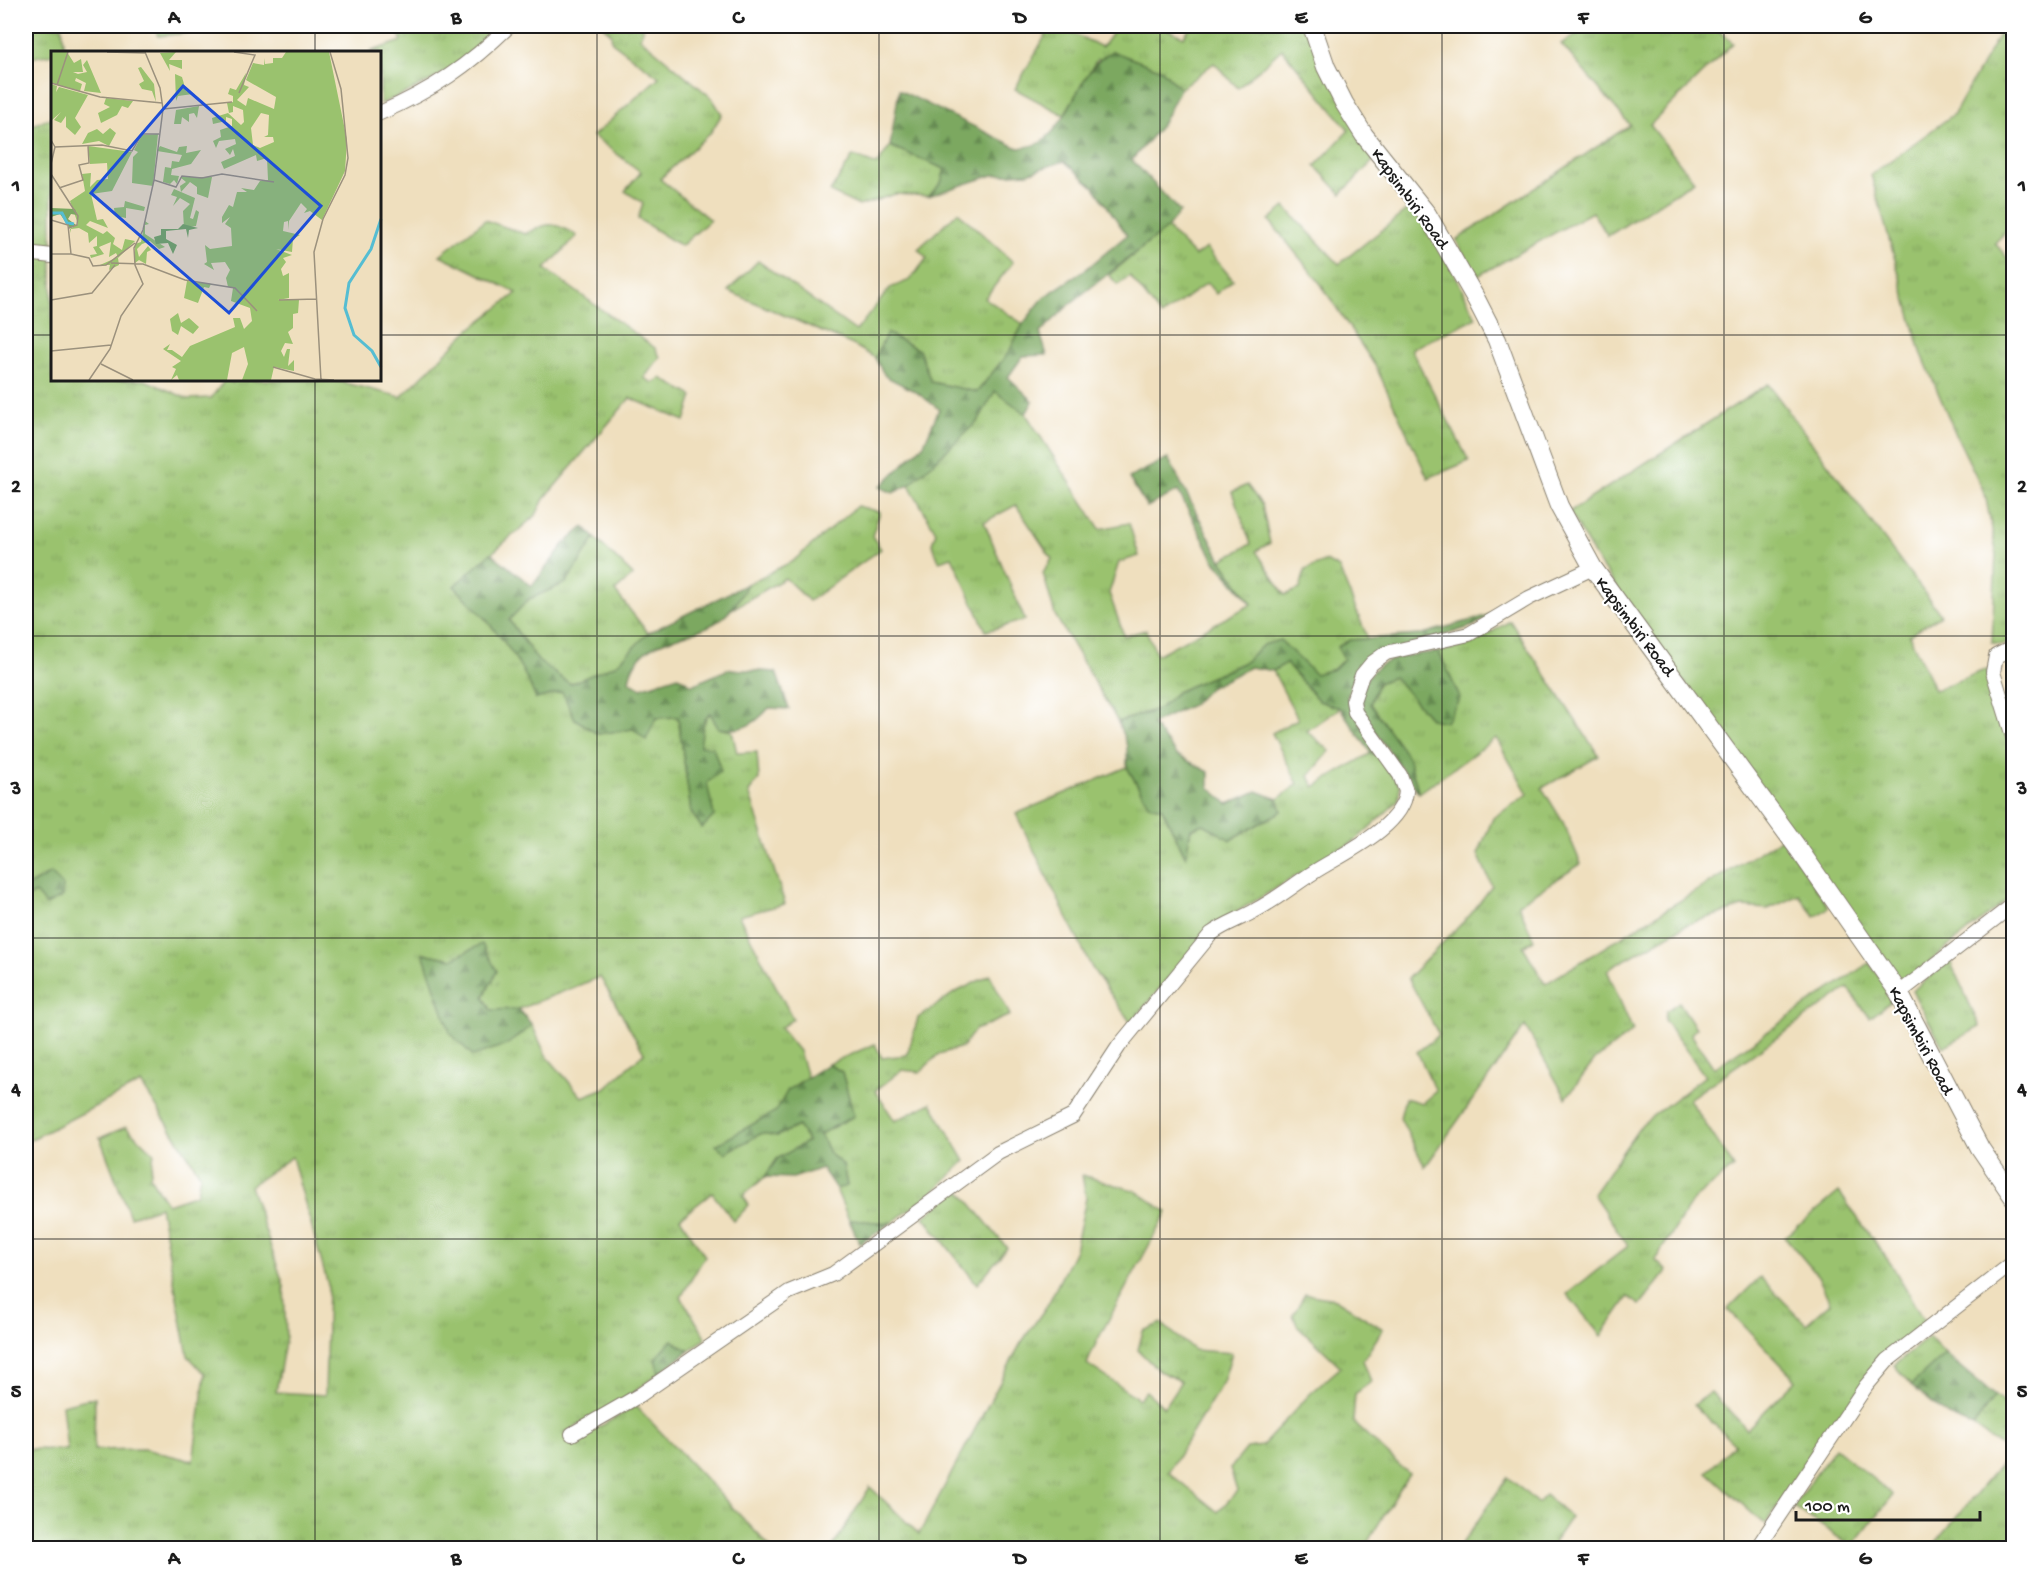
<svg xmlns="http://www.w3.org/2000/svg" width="2039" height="1574" font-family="'Gochi Hand',sans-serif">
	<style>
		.grass { fill: url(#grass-tufts); stroke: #5b6f45; stroke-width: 1.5; fill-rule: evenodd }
		.forest { fill: url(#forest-firs); stroke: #4c623e; stroke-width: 1.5 }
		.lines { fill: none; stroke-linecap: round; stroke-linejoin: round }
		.minor-casing { stroke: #867e6d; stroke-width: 16 }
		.tertiary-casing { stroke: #867e6d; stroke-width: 20 }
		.minor { stroke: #fff; stroke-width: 14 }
		.tertiary { stroke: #fff; stroke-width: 18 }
		.grid { fill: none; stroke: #1c1c1c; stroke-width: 1.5; stroke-opacity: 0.55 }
		.labels { text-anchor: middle; stroke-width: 4.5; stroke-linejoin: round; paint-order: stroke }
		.street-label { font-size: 18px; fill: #1c1c1c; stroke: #fff }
		.inset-river { fill: none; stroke: #55bdd2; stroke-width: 3 }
		.inset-road { fill: none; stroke: #9b917d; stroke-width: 1.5 }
		.view { fill: #1d4ed8; fill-opacity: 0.15; stroke: #1d4ed8; stroke-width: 3 }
		.inset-edge { fill: none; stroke: #1c1c1c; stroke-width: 3 }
		.neatline { fill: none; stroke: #1c1c1c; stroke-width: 2 }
		.grid-label { font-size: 20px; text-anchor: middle; font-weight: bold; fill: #1c1c1c }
	</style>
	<defs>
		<pattern id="grass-tufts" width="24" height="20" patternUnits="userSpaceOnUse" patternTransform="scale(1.5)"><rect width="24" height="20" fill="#9ac26e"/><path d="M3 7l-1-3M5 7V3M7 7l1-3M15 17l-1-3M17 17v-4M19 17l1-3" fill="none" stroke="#84a65f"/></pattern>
		<pattern id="forest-firs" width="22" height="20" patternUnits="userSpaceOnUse" patternTransform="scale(1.5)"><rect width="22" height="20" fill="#7ba861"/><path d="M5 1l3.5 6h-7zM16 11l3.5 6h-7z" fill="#64884f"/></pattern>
	</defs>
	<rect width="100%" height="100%" fill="#fff"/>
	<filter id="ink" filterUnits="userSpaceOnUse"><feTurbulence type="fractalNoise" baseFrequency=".0167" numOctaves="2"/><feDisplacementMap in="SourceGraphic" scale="12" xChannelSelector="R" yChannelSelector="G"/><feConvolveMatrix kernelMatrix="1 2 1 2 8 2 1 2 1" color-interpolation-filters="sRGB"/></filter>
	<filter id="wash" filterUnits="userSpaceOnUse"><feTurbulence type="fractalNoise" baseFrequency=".008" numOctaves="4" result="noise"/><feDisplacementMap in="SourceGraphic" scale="24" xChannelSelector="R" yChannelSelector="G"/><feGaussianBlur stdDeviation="1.35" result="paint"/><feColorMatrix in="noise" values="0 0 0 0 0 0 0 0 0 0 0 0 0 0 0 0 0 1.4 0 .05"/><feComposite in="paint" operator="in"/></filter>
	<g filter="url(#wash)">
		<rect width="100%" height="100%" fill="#efdfbe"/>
		<g class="grass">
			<polygon points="26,26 62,26 65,52 30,58"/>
			<polygon points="156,26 225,26 226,29 158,36"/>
			<path d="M 395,26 L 500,26 C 461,66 432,83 380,104 L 380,52 L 369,52 L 402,41 Z"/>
			<polygon points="603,26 640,26 643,28 640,38 712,98 722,114 711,132 660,179 710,220 681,246 638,219 643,203 625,191 641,172 593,136 659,77 612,42 611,33"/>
			<polygon points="1051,26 1058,26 1102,47 1117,26 1161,26 1184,37 1191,26 1305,26 1376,158 1341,194 1315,166 1349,130 1282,49 1238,88 1214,63 1180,89 1162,70 1097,59 1064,115 1015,89"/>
			<polygon points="1589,26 1713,26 1733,43 1650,125 1694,181 1608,236 1592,212 1476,277 1456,240 1630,125 1561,44"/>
			<polygon points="2004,26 2013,26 2013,224 1995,243 2014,266 2014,641 2001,645 1992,643 1996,551 1985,494 1957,437 1921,352 1871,175 1954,114"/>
			<path d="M 52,118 L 52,380 L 145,380 L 188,399 L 211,398 L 225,380 L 233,383 L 235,380 L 333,380 L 401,397 L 469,330 L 517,293 L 440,255 L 485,220 L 525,234 C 548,222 555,221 577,236 L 545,269 L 655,348 L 660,357 L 644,378 L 653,383 L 661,378 L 693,396 L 685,421 L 630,398 L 544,499 L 536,515 L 454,586 C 488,620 519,654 536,699 L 562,691 L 575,719 L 598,734 L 633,729 L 656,718 L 678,717 L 691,812 L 702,827 L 714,816 C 708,785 689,740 710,712 L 718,728 L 732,731 L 737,753 L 757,752 L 759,779 L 749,792 L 785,904 L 739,916 L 793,1019 L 780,1028 L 799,1051 L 807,1077 L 788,1090 L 777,1111 L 725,1153 L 762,1133 L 777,1136 L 798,1126 L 809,1141 L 777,1159 L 765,1177 L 743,1196 L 749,1205 L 734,1221 L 712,1193 L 680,1218 L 705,1256 L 681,1297 L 706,1338 L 689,1351 L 672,1340 L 655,1359 L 659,1373 L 623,1400 L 565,1433 L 573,1442 L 636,1406 L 771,1548 L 26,1548 L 26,1452 L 30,1449 L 67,1450 L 62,1405 L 95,1397 L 94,1450 L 144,1449 L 193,1461 L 205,1374 L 188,1356 L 160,1207 L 130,1217 L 100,1138 L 126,1127 L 154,1153 L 150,1177 L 167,1204 L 197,1194 L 200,1174 L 141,1083 L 26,1142 L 26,899 L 35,893 L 51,873 L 26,887 L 26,127 ZM 423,953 L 452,959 L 484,997 L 491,1010 L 519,1009 L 600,977 L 644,1053 L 605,1088 L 582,1097 L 546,1055 L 532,1025 L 508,1044 ZM 292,1157 L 328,1285 L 325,1395 L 276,1392 L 286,1336 L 284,1286 L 250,1186 Z"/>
			<polygon points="890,146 945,169 941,183 929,196 895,194 859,206 830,192 853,156 877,165"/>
			<polygon points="1412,206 1446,256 1476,318 1411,349 1469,461 1428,478 1376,367 1320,283 1269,220 1285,207 1339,264"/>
			<polygon points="958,212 1013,262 985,298 1023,324 1009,352 977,392 931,382 919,350 887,333 875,358 855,346 728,291 758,261 856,331 890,288 910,280 927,258 918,249"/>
			<polygon points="1167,228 1195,256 1206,248 1233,280 1216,294 1207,283 1161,316 1130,276 1118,285 1109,275"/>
			<polygon points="1768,384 1941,615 1909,635 1935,690 1987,669 2013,755 2013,895 1900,985 1599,563 1569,512"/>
			<polygon points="995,391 1026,414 1100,529 1129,523 1139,556 1119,562 1109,593 1124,636 1146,630 1157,655 1252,604 1221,560 1251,544 1232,492 1247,485 1262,505 1270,543 1256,551 1285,595 1300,589 1305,570 1326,561 1339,568 1368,639 1349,640 1338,647 1344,659 1334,669 1315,674 1280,640 1263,645 1245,662 1177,692 1160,708 1118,722 1055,615 1043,573 1052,559 1016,505 984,522 1025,620 986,631 952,557 939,561 932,544 936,532 909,485 978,421"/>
			<polygon points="857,506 880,512 872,536 881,549 809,601 785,578 734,608 747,584 793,561"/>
			<polygon points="595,538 633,575 615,591 648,633 618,664 570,684 538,661 509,620 529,599 566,583"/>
			<polygon points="1510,621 1599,756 1542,788 1563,822 1581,864 1518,904 1534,940 1523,946 1545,984 1782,838 1829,907 1815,917 1799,895 1768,909 1742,907 1688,924 1607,970 1633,1031 1595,1060 1566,1098 1525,1026 1425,1167 1400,1118 1405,1098 1422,1103 1436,1091 1417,1052 1439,1035 1408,978 1471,914 1492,886 1478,854 1493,818 1528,794 1496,738 1419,793 1408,757 1370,704 1378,683 1394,677 1431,719 1460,698 1439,652 1472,644"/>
			<polygon points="1286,663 1319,701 1340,708 1307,731 1330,751 1309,776 1314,787 1371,753 1381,757 1400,786 1398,801 1355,841 1211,927 1131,1023 1092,968 1016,814 1127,767 1149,805 1162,808 1185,856 1191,829 1204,824 1231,840 1282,811 1278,799 1298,784 1272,733 1298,719 1273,671"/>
			<polygon points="1950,961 1980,1027 1943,1047 1912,991"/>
			<polygon points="1869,963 1895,998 1870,1018 1848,988 1689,1099 1734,1167 1694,1199 1655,1260 1667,1271 1640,1305 1628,1297 1601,1336 1567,1294 1628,1246 1593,1194 1642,1124 1705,1076 1665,1021 1666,1011 1679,1002 1696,1028 1691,1034 1714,1068"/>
			<polygon points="990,975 1010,1015 975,1030 962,1047 939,1054 920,1072 902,1070 875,1091 895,1121 931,1103 965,1161 932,1193 891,1223 849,1220 836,1189 847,1185 843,1165 829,1153 820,1134 854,1116 842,1072 828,1064 875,1044 882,1058 907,1055 918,1018 954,993"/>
			<polygon points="1082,1175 1136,1191 1167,1212 1097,1341 1087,1364 1139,1399 1146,1391 1164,1407 1181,1381 1159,1371 1138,1350 1143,1331 1161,1323 1194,1350 1232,1353 1223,1382 1168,1472 1218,1512 1237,1491 1230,1469 1247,1448 1262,1446 1310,1394 1341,1367 1297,1325 1293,1315 1305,1294 1335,1299 1383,1329 1363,1360 1371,1382 1355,1394 1353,1422 1409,1474 1364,1548 832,1548 870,1487 919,1534 1021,1343 1048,1304 1075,1250 1086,1198"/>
			<polygon points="959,1189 1007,1248 977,1284 924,1217"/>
			<polygon points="1839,1192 1893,1267 1925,1323 1880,1361 1765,1525 1707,1472 1735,1444 1694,1405 1711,1392 1747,1429 1796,1380 1728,1309 1760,1277 1806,1324 1830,1303 1818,1276 1785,1237"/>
			<polygon points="1929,1337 1945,1354 1911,1385 1894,1365"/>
			<polygon points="1995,1396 2013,1409 2013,1548 1931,1548 2010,1453 1973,1426"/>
			<polygon points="1835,1448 1893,1495 1852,1547 1793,1506"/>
			<polygon points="1508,1477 1537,1503 1545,1495 1571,1517 1550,1548 1459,1548"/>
		</g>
		<g class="forest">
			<path d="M 1112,51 L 1162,70 L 1180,89 L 1163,123 L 1132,160 L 1180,212 L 1167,228 L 1071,303 L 1040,333 L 1047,355 L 1023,356 L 1008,377 L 1033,401 L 1026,414 L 995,391 L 978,421 L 909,485 L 893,493 L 880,487 L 924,444 L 939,409 L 916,392 L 885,376 L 875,358 L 887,333 L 919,350 L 931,382 L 977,392 L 1009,352 L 1023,324 L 1044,297 L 1085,270 L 1127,235 L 1094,187 L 1064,161 L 1028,173 L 993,175 L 929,196 L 941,183 L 945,169 L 890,146 L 899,90 L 1018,148 C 1025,147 1035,146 1041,142 C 1074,119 1077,70 1112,51 Z"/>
			<polygon points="1168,458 1221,560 1252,604 1214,560 1178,491 1147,507 1129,478"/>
			<path d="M 584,527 L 595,538 L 566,583 L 529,599 L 509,620 L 538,661 L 570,684 L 617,664 L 648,633 L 747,584 C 739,599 731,614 715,623 C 684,641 637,636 629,681 L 641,688 L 678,676 L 692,685 L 729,669 L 776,672 L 789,709 L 769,708 C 754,725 742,732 718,728 L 710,713 L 704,721 L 700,746 L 713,747 L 721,771 L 707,783 L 714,816 L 702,828 L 691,812 L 678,717 L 656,718 L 646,740 L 633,729 L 598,734 L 575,719 L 562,692 L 536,699 C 519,654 488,620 454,586 L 491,553 L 532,586 L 565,543 Z"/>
			<polygon points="1493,614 1476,625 1369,659 1354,677 1347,698 1381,757 1371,753 1340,708 1319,701 1286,663 1273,671 1250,667 1209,688 1194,704 1152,724 1177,755 1209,772 1209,787 1228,804 1257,791 1278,799 1282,811 1230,840 1204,824 1191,828 1186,857 1162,808 1149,805 1127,767 1127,746 1118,722 1160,708 1177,692 1245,662 1263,645 1280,640 1315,674 1334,669 1344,659 1337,647 1349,640 1419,635"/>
			<path d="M 1439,652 L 1460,698 L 1446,722 L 1431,719 L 1394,677 L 1378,683 L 1370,704 L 1408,757 L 1419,793 L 1361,712 C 1355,660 1400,655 1439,652 Z"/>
			<polygon points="51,873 63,886 62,897 46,905 35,893 26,899 26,887"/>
			<polygon points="482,944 497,971 484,997 491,1010 519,1009 532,1025 508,1044 473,1056 450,1033 423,953 452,959"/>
			<polygon points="828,1064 842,1072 854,1116 820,1134 829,1153 843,1165 847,1186 836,1189 822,1168 793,1178 765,1177 777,1159 808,1141 798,1126 777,1136 762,1133 725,1153 716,1145 776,1111 788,1090"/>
			<polygon points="849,1220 891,1223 860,1244"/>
			<polygon points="672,1340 689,1351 659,1373 655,1359"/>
			<polygon points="1945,1354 1995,1396 1973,1426 1948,1416 1911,1385"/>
		</g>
	</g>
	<g filter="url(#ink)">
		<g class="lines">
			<defs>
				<g id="minor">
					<path d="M 380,113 C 433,90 468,66 509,26"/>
					<polyline points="26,253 52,256"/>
					<polyline points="2014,647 1996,656 1993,672 2014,740"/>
					<polyline points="1899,993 2014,904"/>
					<path d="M 572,1434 L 640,1395 L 789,1292 L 833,1274 L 998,1153 L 1073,1116 L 1119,1046 L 1211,934 C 1226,923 1241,919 1256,910 C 1277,899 1295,884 1314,872 C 1340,855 1404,827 1406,791 L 1400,775 L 1355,712 L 1353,701 L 1362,675 L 1372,663 L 1386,653 L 1469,634 L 1529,598 L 1593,568"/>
					<polyline points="1757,1548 1866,1386 1888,1360 2014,1262"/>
				</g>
				<polyline id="tertiary" points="1312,26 1326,67 1344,103 1364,135 1427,214 1476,299 1497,340 1559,506 1593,568 1800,851 1899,993 1980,1148 2014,1198"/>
			</defs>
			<use href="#minor" class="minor-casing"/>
			<use href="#tertiary" class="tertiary-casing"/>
			<use href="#minor" class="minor"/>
			<use href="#tertiary" class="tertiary"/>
		</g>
	</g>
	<path class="grid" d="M 315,26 L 315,52M 597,26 L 597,1548M 879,26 L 879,1548M 1160,26 L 1160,1548M 1442,26 L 1442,1548M 1724,26 L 1724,1548M 26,335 L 52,335M 380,335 L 2014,335M 315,380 L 315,1548M 26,636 L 2014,636M 26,938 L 2014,938M 26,1239 L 2014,1239"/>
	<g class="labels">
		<g class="street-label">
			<text transform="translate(1411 198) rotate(54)" y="6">Kapsimbiri Road</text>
			<text transform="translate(1636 626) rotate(53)" y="6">Kapsimbiri Road</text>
			<text transform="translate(1922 1040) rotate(62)" y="6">Kapsimbiri Road</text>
		</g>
	</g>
	<g transform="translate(51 51)">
		<rect width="330" height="330" fill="#efdfbe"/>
		<path d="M 0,1 L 16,1 L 23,12 L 30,8 L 32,21 L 22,21 L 27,23 L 36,21 L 32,14 L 36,9 L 50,42 L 33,40 L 35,32 L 25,27 L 24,30 L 31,33 L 29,40 L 0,32 ZM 125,1 L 118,9 L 131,9 L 131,18 L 118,13 L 119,20 L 109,2 ZM 235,1 L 278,1 L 296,89 L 294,120 L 271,169 L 259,160 L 253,162 L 256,158 L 250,152 L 238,170 L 238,179 L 237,170 L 233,171 L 232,180 L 249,184 L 242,188 L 241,201 L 225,198 L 241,204 L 232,207 L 235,211 L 230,218 L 232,225 L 238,222 L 238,247 L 227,249 L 248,249 L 247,262 L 242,263 L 242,277 L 237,281 L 242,293 L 234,292 L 230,300 L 233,306 L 236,298 L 239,298 L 237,315 L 243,309 L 243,320 L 223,316 L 220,329 L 191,329 L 197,313 L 193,296 L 181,302 L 176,329 L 128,329 L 126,324 L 120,329 L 125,318 L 121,316 L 130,310 L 112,298 L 119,293 L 116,299 L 121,299 L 131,306 L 139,295 L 184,276 L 182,267 L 189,267 L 193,278 L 201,270 L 199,257 L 180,250 L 182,237 L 177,236 L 175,227 L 179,219 L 174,211 L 160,212 L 163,219 L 153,213 L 156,211 L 154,194 L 159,198 L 181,195 L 180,177 L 174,173 L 179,166 L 171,172 L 171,166 L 178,154 L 182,156 L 186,141 L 196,141 L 190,137 L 203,139 L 209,130 L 217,129 L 216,107 L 206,110 L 205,104 L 173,118 L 170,111 L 184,105 L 182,98 L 179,104 L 174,98 L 185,93 L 184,88 L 168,90 L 165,97 L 162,90 L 170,86 L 169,79 L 181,75 L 181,68 L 175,66 L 175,70 L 162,73 L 161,67 L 177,62 L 190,74 L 193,71 L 192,59 L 182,55 L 182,61 L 178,62 L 176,52 L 182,51 L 182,45 L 177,43 L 179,37 L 185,39 L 195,22 L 193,34 L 198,36 L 186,49 L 195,55 L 197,47 L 223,58 L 225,46 L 195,29 L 202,12 L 213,14 L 214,7 L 214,13 L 222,12 L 222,7 L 231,7 ZM 210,62 L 218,64 L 217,84 L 213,86 L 222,86 L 223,91 L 209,97 L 202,94 L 200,77 ZM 90,16 L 103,33 L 105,51 L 101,40 L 91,38 L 88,33 L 93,30 L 87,17 ZM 124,23 L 131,26 L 135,40 L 142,43 L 127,45 L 125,50 ZM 0,33 L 6,35 L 5,41 L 8,36 L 37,44 L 24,67 L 30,76 L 24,84 L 15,76 L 15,65 L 10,72 L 3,69 L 10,61 L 1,69 L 0,74 ZM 55,47 L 82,50 L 77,57 L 71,55 L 66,64 L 50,72 L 47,62 L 59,56 L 53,53 ZM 148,55 L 146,67 L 143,62 L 138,63 L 138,71 L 131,66 L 130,73 L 123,73 L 125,59 ZM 59,77 L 65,82 L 58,95 L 48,90 L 31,93 L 37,82 L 46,78 L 52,83 ZM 107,83 L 102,135 L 81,132 L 82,106 L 87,101 L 83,99 L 91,84 ZM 37,95 L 81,101 L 61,140 L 40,143 L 46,169 L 52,168 L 57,177 L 39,170 L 35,174 L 52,183 L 56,180 L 64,187 L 62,193 L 71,199 L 74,188 L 84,190 L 67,207 L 68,214 L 58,219 L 59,214 L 49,214 L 67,206 L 65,202 L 58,206 L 60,191 L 48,196 L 53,203 L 40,207 L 39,204 L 46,203 L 42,196 L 46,195 L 46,185 L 38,192 L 37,182 L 28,177 L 20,178 L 20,182 L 19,178 L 27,173 L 19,150 L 34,140 L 31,123 L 40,122 L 39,136 L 46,129 L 57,128 L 56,112 L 39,113 ZM 109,95 L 126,101 L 128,96 L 136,95 L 135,102 L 150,99 L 140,113 L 121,118 L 120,124 L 128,125 L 126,133 L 123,129 L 119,133 L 112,131 L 114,116 L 120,117 L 121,110 L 128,111 L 131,104 L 106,100 ZM 129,126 L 161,126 L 157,147 L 146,143 L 146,136 L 139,131 L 130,141 L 129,135 L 135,131 ZM 123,138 L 144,147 L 139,167 L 142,168 L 145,159 L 148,161 L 145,175 L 133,177 L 132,160 L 139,153 L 129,147 L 122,155 L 126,146 L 120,144 ZM 74,150 L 94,156 L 93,160 L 75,157 L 75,167 L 64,165 L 63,157 L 73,156 ZM 94,170 L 98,173 L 94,174 L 94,183 L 114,196 L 108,198 L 99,190 L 91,193 L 86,198 L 88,206 L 97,195 L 100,199 L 96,201 L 95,213 L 88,209 L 84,212 L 84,193 L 90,191 ZM 136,230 L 160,233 L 158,237 L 153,236 L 147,252 L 133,247 ZM 127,262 L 130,272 L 138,267 L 148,276 L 142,283 L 130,275 L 127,284 L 121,280 L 119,268 Z" fill="#9ac26e" fill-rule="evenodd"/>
		<path d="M 0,157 L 24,158 L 26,164 L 20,163 L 17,168 L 25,174 L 19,177 L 9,163 L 0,166 ZM 132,173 L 147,177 L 138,179 L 137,187 L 135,178 L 115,180 L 115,188 L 126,194 L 122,203 L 117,192 L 105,193 L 103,186 L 110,184 L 110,178 L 127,178 Z" fill="#7ba861"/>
		<path class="inset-river" d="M 0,162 L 11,162 L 16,172 L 23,173M 330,168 L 320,198 L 298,232 L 294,257 L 303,284 L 321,300 L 330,316"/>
		<path class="inset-road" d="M 56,1 L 94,2M 183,1 L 204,4 L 188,42M 0,32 L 49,46 L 111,52M 6,34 L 17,1M 112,58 L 181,51M 0,89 L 4,96 L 0,113M 4,96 L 51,94 L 81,100 L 91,83 L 108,83M 0,123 L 27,165 L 26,174 L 18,177M 103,129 L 125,136 L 131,125 L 151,127 L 171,123 L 223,131M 8,137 L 32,129 L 28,114 L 38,112 L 37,95M 0,169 L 17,174 L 20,203M 0,203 L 20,203 L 38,207 L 42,215 L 55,214 L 84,192M 60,212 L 92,213 L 134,229 L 184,237 L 206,260M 0,249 L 41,242 L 64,214M 228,249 L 266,248M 0,300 L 60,294M 50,313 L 82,329M 222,316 L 264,328 L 283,329M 38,329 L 59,298 L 70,265 L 92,233 L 84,214 L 83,197 L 92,179 L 103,129 L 112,58 L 109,37 L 94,1M 270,329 L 263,201 L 272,168 L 294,124 L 297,107 L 290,38 L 279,1"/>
		<path class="view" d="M 132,35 L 270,155 L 178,262 L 40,142 Z"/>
		<rect width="330" height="330" class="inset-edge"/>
	</g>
	<rect width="2039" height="1574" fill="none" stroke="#fff" stroke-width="66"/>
	<path d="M1796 1511v9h184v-9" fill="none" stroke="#1c1c1c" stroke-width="3"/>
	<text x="1805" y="1511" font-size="18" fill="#1c1c1c" stroke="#ffffff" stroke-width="4.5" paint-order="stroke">100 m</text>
	<rect x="33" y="33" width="1973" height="1508" class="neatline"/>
	<g class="grid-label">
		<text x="174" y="23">A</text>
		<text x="456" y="23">B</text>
		<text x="738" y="23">C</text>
		<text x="1020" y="23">D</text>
		<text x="1301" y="23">E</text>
		<text x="1583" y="23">F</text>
		<text x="1865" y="23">G</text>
		<text x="16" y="191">1</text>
		<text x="2022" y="191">1</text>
		<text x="16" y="492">2</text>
		<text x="2022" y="492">2</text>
		<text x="16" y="794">3</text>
		<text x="2022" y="794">3</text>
		<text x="16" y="1095">4</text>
		<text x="2022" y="1095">4</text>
		<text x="16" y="1397">5</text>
		<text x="2022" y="1397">5</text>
		<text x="174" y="1564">A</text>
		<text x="456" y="1564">B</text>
		<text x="738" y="1564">C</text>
		<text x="1020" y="1564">D</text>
		<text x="1301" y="1564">E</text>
		<text x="1583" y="1564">F</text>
		<text x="1865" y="1564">G</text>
	</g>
</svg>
